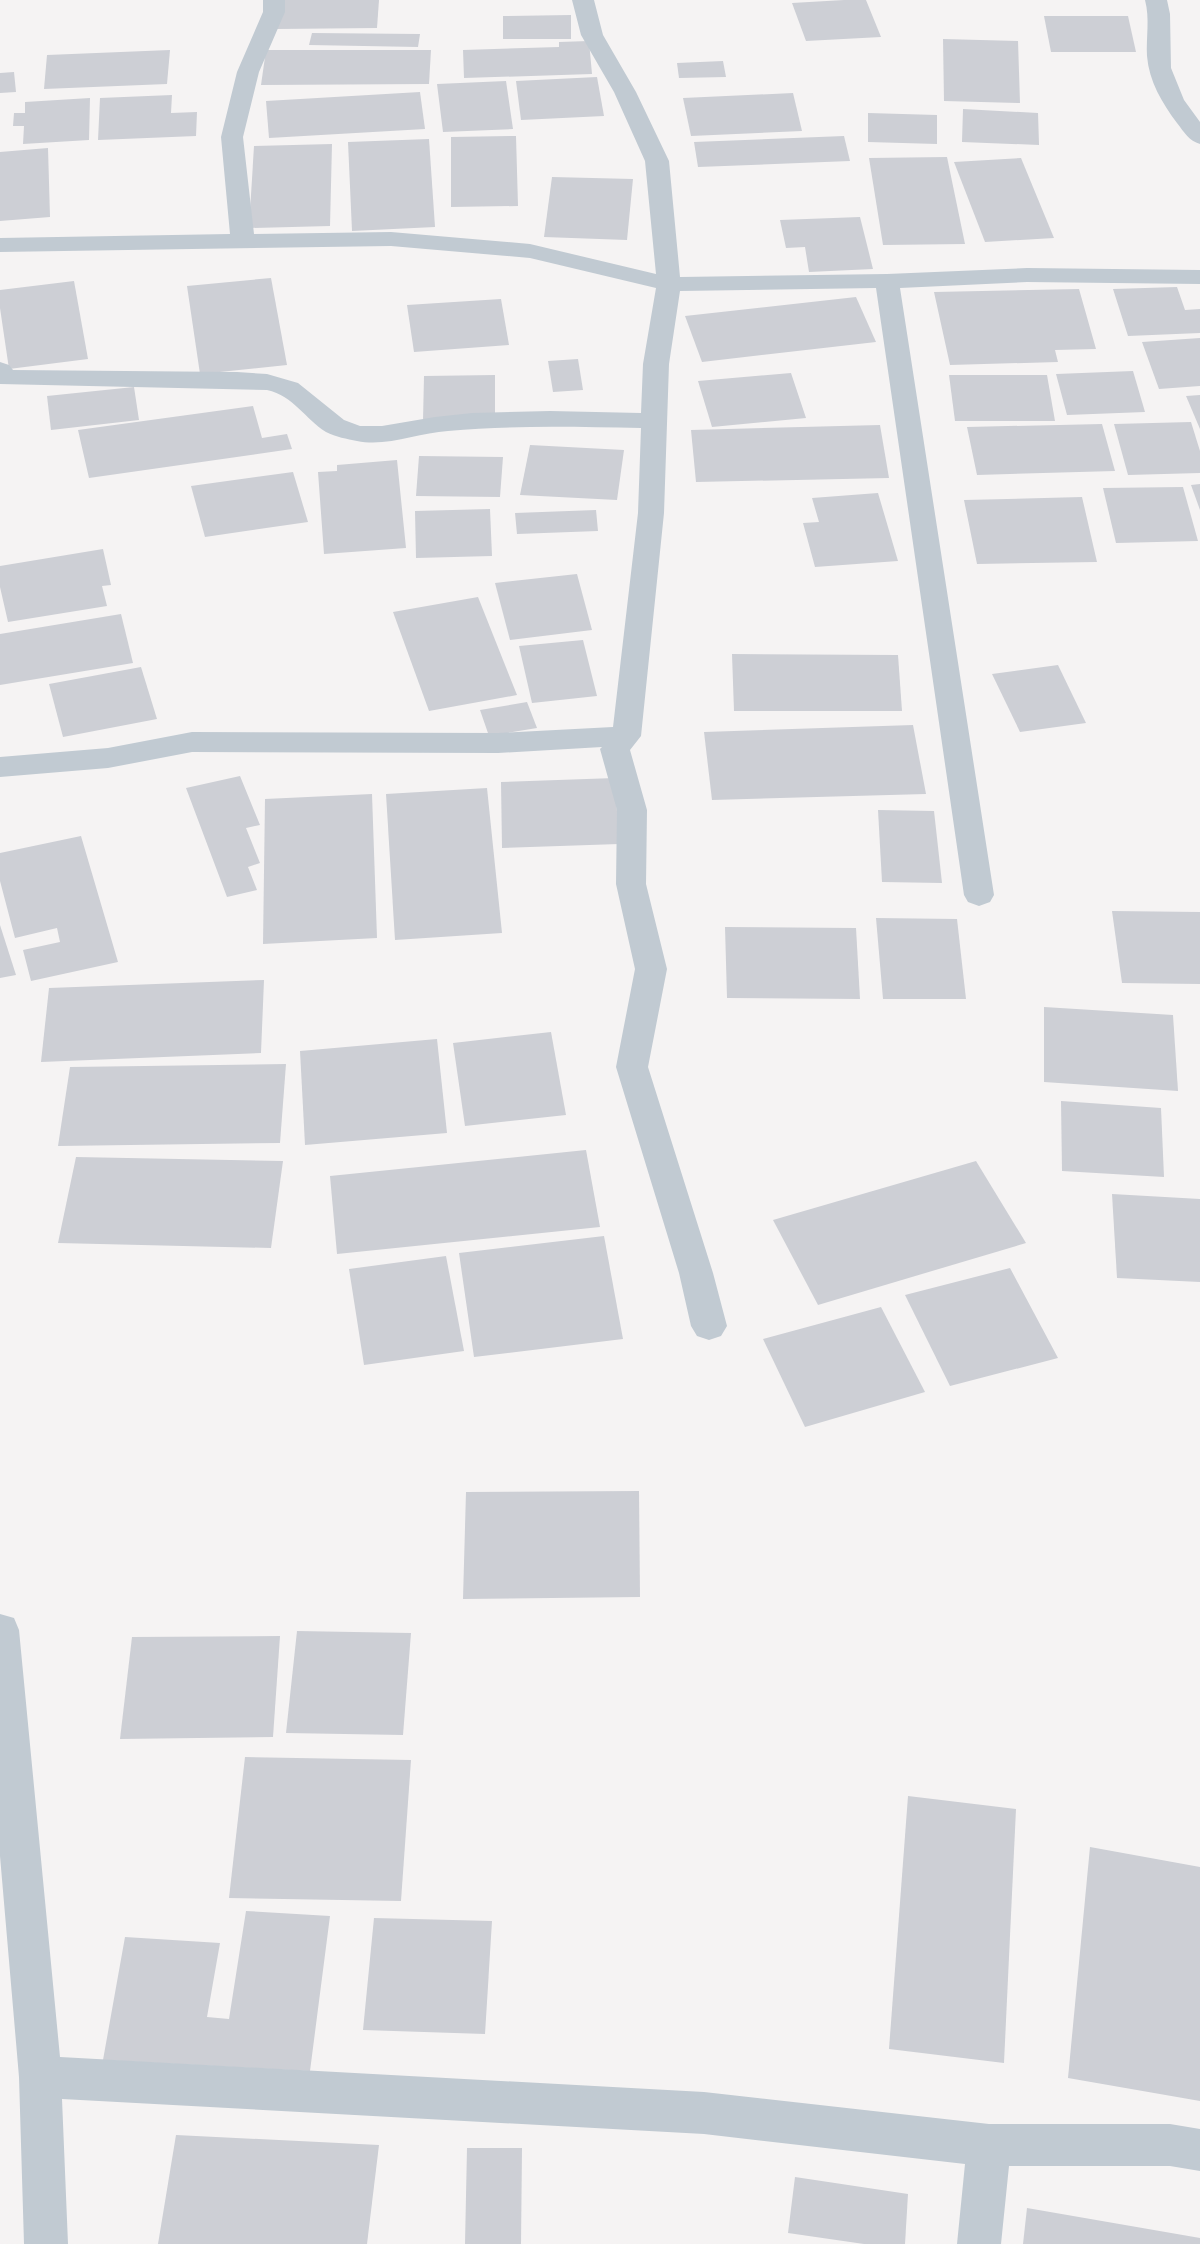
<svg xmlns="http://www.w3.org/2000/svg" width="1200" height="2244" font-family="Quicksand,sans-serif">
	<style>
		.building { fill: #cdcfd5 }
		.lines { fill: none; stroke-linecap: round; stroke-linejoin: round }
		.minor { fill: #c1cad2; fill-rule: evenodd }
	</style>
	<rect width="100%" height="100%" fill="#f5f3f3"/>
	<g class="building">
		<polygon points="281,0 379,0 377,28 277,29"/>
		<polygon points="844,0 866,0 881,37 806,41 792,3"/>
		<polygon points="571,15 571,39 503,39 503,16"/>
		<polygon points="1044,16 1128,16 1136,52 1051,52"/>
		<polygon points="312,33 420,34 418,47 309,45"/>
		<polygon points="943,39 1018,41 1020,103 944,101"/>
		<polygon points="589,41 592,74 464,78 463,50 559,47 559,42"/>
		<polygon points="170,50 167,84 44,89 47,55"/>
		<polygon points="266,50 431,50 429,84 261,85"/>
		<polygon points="723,61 726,77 679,78 677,63"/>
		<polygon points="14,72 16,92 0,93 0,73"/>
		<polygon points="597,77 604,116 521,120 516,81"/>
		<polygon points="506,81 513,129 443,132 437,84"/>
		<polygon points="420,92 425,129 269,138 266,101"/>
		<polygon points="793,93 802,131 691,136 683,98"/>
		<polygon points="172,95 171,113 197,112 196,136 98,140 100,98"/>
		<polygon points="90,98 89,140 23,144 24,126 13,126 14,113 25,113 25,102"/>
		<polygon points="963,109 1038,113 1039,145 962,142"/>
		<polygon points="868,113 937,115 937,144 868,142"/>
		<polygon points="516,136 518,206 451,207 451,137"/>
		<polygon points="844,136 850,161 698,167 694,142"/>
		<polygon points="429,139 435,227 352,231 348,142"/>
		<polygon points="332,144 330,226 249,228 254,146"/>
		<polygon points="48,148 50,217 0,221 0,152"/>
		<polygon points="947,157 965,244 883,245 869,158"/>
		<polygon points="1021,158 1054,238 985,242 954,162"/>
		<polygon points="552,177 633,179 627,240 544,237"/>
		<polygon points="860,217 873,269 809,272 805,247 786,248 780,220"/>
		<polygon points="271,278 287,365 200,374 187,286"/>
		<polygon points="74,281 88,359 9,369 0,308 0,290"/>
		<polygon points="1177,287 1185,310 1200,309 1200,333 1128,336 1113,289"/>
		<polygon points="1079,289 1096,349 1055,350 1058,362 950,365 934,292"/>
		<polygon points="856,297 876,342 702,362 685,316"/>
		<polygon points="501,299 509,345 414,352 407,305"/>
		<polygon points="1200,338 1200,386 1159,389 1142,342"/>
		<polygon points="578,359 583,390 553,392 548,361"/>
		<polygon points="1133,371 1145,412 1067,415 1056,374"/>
		<polygon points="791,373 806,418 712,427 698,381"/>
		<polygon points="495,375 495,420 423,421 424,376"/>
		<polygon points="949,375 1047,375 1055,421 955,421"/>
		<polygon points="134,387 139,420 51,430 47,396"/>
		<polygon points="1200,395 1200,429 1186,396"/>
		<polygon points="253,406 262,438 287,434 292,449 89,478 78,430"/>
		<polygon points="1191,422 1200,451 1200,473 1128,475 1114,424"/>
		<polygon points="1102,424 1115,471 977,475 967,427"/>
		<polygon points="880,425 889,478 696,482 691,430"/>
		<polygon points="530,445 624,450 617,500 520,495"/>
		<polygon points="419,456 503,457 500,497 416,496"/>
		<polygon points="397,460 406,548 324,554 318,472 337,471 337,465"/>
		<polygon points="293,472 308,522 205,537 191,486"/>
		<polygon points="1200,484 1200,510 1191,485"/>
		<polygon points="1183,487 1198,541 1116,543 1103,488"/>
		<polygon points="878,493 898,561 815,567 803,523 819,522 812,498"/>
		<polygon points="1082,497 1097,562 977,564 964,500"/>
		<polygon points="490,509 492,556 416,558 415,511"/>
		<polygon points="596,510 598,531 517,534 515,513"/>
		<polygon points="103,549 111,585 102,586 107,606 8,622 0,587 0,566"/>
		<polygon points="577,574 592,630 510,640 495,583"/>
		<polygon points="478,597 517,695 429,711 393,612"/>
		<polygon points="121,614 133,663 0,685 0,634"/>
		<polygon points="583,640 597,696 532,703 519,646"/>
		<polygon points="732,654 898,655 902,711 734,711"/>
		<polygon points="1058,665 1086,723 1020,732 992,674"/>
		<polygon points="141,667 157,719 63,737 49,684"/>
		<polygon points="527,702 537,728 489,736 480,710"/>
		<polygon points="913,725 926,794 712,800 704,732"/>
		<polygon points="240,776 260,825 246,828 260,863 248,867 257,890 227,897 186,788"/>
		<polygon points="615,778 619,844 502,848 501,782"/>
		<polygon points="487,788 502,933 395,940 386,794"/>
		<polygon points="372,794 377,938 263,944 265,799"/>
		<polygon points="878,810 934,811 942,883 882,882"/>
		<polygon points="81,836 118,962 31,981 23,950 60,942 57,928 15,938 0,881 0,853"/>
		<polygon points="1112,911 1200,912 1200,984 1122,983"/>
		<polygon points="876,918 957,919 966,999 883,999"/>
		<polygon points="0,925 16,975 0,978"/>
		<polygon points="725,927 856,928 860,999 727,998"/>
		<polygon points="264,980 261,1053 41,1062 49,988"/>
		<polygon points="1044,1007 1173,1015 1178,1091 1044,1082"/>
		<polygon points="551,1032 566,1115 465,1126 453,1043"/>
		<polygon points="437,1039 447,1133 305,1145 300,1051"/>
		<polygon points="286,1064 280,1143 58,1146 70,1067"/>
		<polygon points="1061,1101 1161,1108 1164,1177 1062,1171"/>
		<polygon points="586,1150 600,1227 337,1254 330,1176"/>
		<polygon points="76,1157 283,1161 271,1248 58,1243"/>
		<polygon points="976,1161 1026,1243 818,1305 773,1220"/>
		<polygon points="1112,1194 1200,1199 1200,1282 1117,1278"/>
		<polygon points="604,1236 623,1339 474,1357 459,1253"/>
		<polygon points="446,1256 464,1351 364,1365 349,1269"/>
		<polygon points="1010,1268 1058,1358 950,1386 905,1295"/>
		<polygon points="881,1307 925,1392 805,1427 763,1339"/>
		<polygon points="639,1491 640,1597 463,1599 466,1492"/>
		<polygon points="297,1631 411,1633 403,1735 286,1733"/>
		<polygon points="280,1636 273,1737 120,1739 132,1637"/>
		<polygon points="245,1757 411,1760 401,1901 229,1898"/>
		<polygon points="908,1796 1016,1809 1004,2063 889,2049"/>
		<polygon points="1090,1847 1200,1867 1200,2101 1068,2078"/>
		<polygon points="246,1911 330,1916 310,2071 103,2060 125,1937 220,1943 207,2017 229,2019"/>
		<polygon points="374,1918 492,1921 485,2034 363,2030"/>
		<polygon points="176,2135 379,2145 367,2244 158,2244"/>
		<polygon points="467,2148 522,2148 521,2244 465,2244"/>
		<polygon points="795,2177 908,2194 905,2244 864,2244 788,2233"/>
		<polygon points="1027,2208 1200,2238 1200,2244 1023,2244"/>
	</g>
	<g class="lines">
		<g class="minor">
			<path d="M 263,0 L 285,0 L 285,12 L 259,72 L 243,137 L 254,234 L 391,232 L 530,244 L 656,274 L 645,161 L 614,92 L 581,35 L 572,0 L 594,0 L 603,35 L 636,92 L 669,161 L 680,277 L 887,274 L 1027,268 L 1200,270 L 1200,284 L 1027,282 L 900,288 L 994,895 L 990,902 L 979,906 L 968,902 L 964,895 L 876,288 L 680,291 L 669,364 L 664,513 L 641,736 L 630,750 L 647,810 L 646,884 L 667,969 L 648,1067 L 713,1273 L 727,1326 L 721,1336 L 709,1340 L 697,1336 L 691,1326 L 679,1273 L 616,1067 L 635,969 L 616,884 L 617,810 L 600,749 L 602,747 L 498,753 L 192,752 L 108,768 L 0,777 L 0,757 L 108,748 L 192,732 L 498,733 L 613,727 L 638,513 L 641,428 C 577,427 512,425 448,431 C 418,433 387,447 357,441 C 347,439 336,437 326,432 C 305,419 294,396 267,390 L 0,384 L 0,362 L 9,365 L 13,370 L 237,372 L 267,374 L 298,383 L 344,420 L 360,426 L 382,426 L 435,417 L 472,413 L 550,411 L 641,413 L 643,364 L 656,288 L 530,258 L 391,246 L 0,252 L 0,238 L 230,234 L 221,137 L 237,72 L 263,12 Z"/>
			<path d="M 1145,0 L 1167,0 L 1170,14 L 1171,68 L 1184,100 L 1200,122 L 1200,144 C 1189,141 1184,132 1177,123 C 1162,103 1149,81 1147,56 C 1146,37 1150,19 1145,0 Z"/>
			<polygon points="0,1614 14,1618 19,1630 60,2057 704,2092 989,2124 1170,2124 1200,2129 1200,2171 1170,2166 1009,2166 1001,2244 957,2244 965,2164 704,2134 62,2099 68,2244 24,2244 19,2077 0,1856"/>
		</g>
	</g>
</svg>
